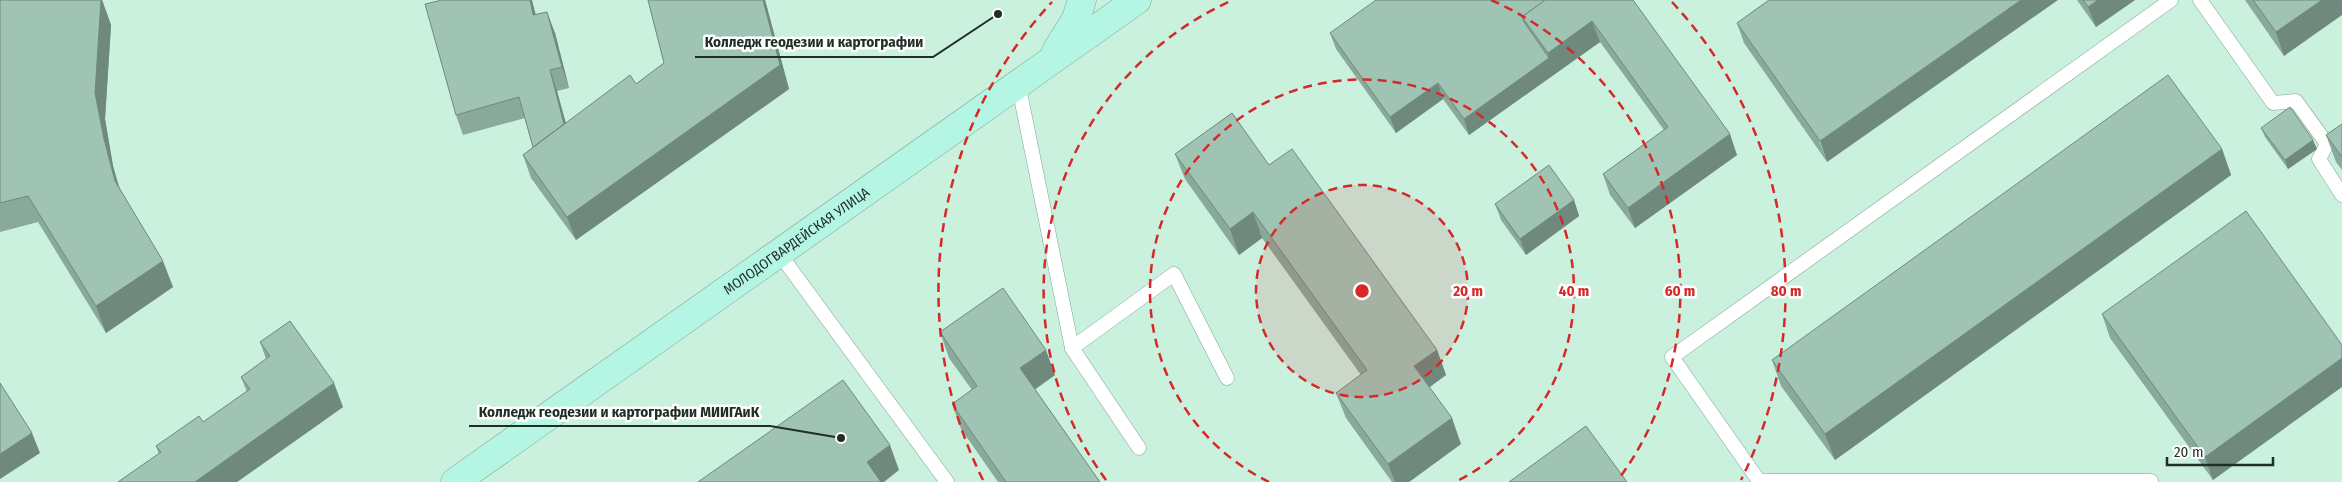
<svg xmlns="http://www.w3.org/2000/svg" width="2342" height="482" font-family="'Fira Sans Condensed',sans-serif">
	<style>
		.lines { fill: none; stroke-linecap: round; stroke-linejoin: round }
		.lane-casing { stroke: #80a493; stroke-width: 15 }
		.secondary-casing { stroke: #80a493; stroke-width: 29 }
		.lane { stroke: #fff; stroke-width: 14 }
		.secondary { stroke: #b4f5e3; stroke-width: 28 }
		.wall { fill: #89a99a }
		.shaded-wall { fill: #6f897d }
		.building { fill: #9fc4b3; stroke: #6f897d }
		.ring { fill: none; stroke: #d62828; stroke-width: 2.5; stroke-dasharray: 9 6 }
		.labels { text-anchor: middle; stroke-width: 5; stroke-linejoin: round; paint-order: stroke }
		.street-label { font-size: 14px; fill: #1f2e27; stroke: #fff }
		.centre { fill: #d62828; stroke: #fff; stroke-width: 2.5 }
		.ring-label { font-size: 15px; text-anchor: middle; font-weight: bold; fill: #d62828; stroke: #fff; stroke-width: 5; stroke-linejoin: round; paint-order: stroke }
		.leader { fill: none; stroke: #1f2e27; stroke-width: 2 }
		.callout-dot { fill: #1f2e27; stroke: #fff; stroke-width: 2 }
		.callout-label { font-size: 15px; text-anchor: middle; font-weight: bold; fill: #1f2e27; stroke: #fff; stroke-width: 5; stroke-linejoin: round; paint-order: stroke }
	</style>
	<rect width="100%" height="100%" fill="#caf0de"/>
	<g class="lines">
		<defs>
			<g id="lane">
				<polyline points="2200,0 2273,103 2296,101 2327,144 2319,159 2342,195"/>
				<polyline points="1018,83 1072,348 1139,448"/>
				<polyline points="779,253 947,482"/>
				<polyline points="1072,348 1174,274 1227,378"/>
				<polyline points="2151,481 1759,481 1672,357 2171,0"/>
			</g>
			<g id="secondary">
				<polyline points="1056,51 1076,19 1082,0"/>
				<path id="s1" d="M 455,482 L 1137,0"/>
			</g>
		</defs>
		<use href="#lane" class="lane-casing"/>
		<use href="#secondary" class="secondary-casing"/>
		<use href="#lane" class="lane"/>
		<use href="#secondary" class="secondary"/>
	</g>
	<g class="wall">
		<polygon points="0,0 102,0 111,25 105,119 113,166 120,189 173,287 106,333 38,222 0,232"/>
		<polygon points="648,0 765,0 789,89 576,240 531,178 523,155 533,147 525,118 463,135 456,115 535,14 555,33 569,88 557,91 566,123 636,84 664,63"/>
		<polygon points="1633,0 1737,155 1635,228 1610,195 1603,174 1664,130 1600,42 1469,135 1443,99 1396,133 1336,49 1330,33"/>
		<polygon points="1769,0 1827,162 1744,43 1737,23"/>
		<polygon points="2077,0 2135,0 2096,27"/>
		<polygon points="2245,0 2342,0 2284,56"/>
		<polygon points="2342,124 2342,170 2336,162 2326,135"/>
		<polygon points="2261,128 2317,149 2288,169 2265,137"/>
		<polygon points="2222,149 2231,175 1835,460 1781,386 1772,360"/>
		<polygon points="1175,154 1269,165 1437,350 1446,375 1429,387 1461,444 1409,482 1392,482 1346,418 1336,393 1361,375 1262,238 1239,255 1185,179"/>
		<polygon points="1574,200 1579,216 1526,255 1501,220 1495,204"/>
		<polygon points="2102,314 2342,345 2213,480 2110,338"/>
		<polygon points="940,332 1055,375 1035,389 1100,482 998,482 961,429 952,404 972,390 949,358"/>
		<polygon points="260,342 343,407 237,482 118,482 159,454 156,446 203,422 247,392 241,377 266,359"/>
	</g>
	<g class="shaded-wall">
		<polygon points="101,0 102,0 111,25 105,119 113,166 124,208 115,181 104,139 95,93"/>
		<polygon points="530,0 532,0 541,35 533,15"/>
		<polygon points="763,0 765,0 789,89 576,240 567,217"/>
		<polygon points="2021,0 2058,0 1827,162 1820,141"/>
		<polygon points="2098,0 2135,0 2096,27 2088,7"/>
		<polygon points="2322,0 2342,0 2342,15 2284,56 2276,32"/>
		<polygon points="547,12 555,33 569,88 562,67"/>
		<polygon points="1592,21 1600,42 1469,135 1464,119 1549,58 1548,53"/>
		<polygon points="550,70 557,91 572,147 534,150"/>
		<polygon points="1438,83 1443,99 1396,133 1390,117"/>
		<polygon points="1730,134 1737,155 1635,228 1628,208"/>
		<polygon points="2313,140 2317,149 2288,169 2285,160"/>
		<polygon points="2222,149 2231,175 1835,460 1825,434"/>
		<polygon points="1574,200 1579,216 1526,255 1520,239"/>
		<polygon points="1253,212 1262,238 1239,255 1230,229"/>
		<polygon points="163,261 173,287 106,333 96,306"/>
		<polygon points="1046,350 1055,375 1030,393 1020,368"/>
		<polygon points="1437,350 1446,375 1423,392 1414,366"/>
		<polygon points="2342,358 2342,387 2213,480 2205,457"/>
		<polygon points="334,383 343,407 237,482 195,482"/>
		<polygon points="1452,418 1461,444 1409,482 1395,482 1388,464"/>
		<polygon points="32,433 40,453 0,479 0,454"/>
		<polygon points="890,445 899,470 884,482 874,482 867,462"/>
	</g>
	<g class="building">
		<polygon points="0,0 101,0 95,93 104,139 115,181 163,261 96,306 28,196 0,203"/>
		<polygon points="442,0 530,0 533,15 547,12 562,67 550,70 564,124 533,147 519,97 456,115 425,4"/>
		<polygon points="648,0 763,0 780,65 567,217 523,155 630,75 636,84 664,63"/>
		<polygon points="1376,0 1545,0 1522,17 1524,22 1549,58 1464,119 1438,83 1390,117 1330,33"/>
		<polygon points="1545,0 1633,0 1730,134 1628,208 1603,174 1668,127 1592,21 1548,53 1522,17"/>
		<polygon points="1769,0 2021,0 1820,141 1737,23"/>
		<polygon points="2083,0 2098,0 2088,7"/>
		<polygon points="2253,0 2322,0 2276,32"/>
		<polygon points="2168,75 2222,149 1825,434 1772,360"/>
		<polygon points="2290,107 2313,140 2285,160 2261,128"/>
		<polygon points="1232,113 1269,165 1292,149 1437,350 1414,366 1452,418 1388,464 1336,393 1367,370 1253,212 1230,229 1175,154"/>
		<polygon points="2342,124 2342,157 2326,135"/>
		<polygon points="1549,165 1574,200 1520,239 1495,204"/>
		<polygon points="2246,211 2342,345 2342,358 2205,457 2102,314"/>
		<polygon points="1003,288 1046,350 1020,368 1100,482 1006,482 952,404 977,386 940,332"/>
		<polygon points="290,321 334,383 195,482 118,482 161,452 156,446 199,416 203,422 250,389 241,377 270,356 260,342"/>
		<polygon points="843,380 890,445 867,462 881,482 698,482"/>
		<polygon points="0,383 32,433 0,454"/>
		<polygon points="1586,426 1627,482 1509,482"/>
	</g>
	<circle cx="1362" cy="291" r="106" fill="#d62828" fill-opacity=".12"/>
	<g class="ring">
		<circle cx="1362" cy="291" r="106"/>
		<path d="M1269 482A212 212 0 1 1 1455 482"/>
		<path d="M1106 480A318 318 0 0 1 1233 0M1491 0A318 318 0 0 1 1618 480"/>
		<path d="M983 480A424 424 0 0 1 1052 2M1672 2A424 424 0 0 1 1741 480"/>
	</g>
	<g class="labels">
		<g class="street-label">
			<text dy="5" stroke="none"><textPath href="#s1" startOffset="418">МОЛОДОГВАРДЕЙСКАЯ УЛИЦА</textPath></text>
		</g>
	</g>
	<circle cx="1362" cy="291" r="8" class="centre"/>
	<g class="ring-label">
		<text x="1468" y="296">20 m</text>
		<text x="1574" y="296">40 m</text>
		<text x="1680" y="296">60 m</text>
		<text x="1786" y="296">80 m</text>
	</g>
	<path class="leader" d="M998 14L933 57H695M841 438L770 426H469"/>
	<g class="callout-dot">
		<circle cx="998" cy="14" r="5"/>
		<circle cx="841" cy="438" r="5"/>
	</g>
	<g class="callout-label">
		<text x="814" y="47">Колледж геодезии и картографии</text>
		<text x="619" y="417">Колледж геодезии и картографии МИИГАиК</text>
	</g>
	<path d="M2167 457v8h106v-8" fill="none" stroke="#1f2e27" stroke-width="2.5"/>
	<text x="2174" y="457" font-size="15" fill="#1f2e27" stroke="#ffffff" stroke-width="4" paint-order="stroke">20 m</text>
</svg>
